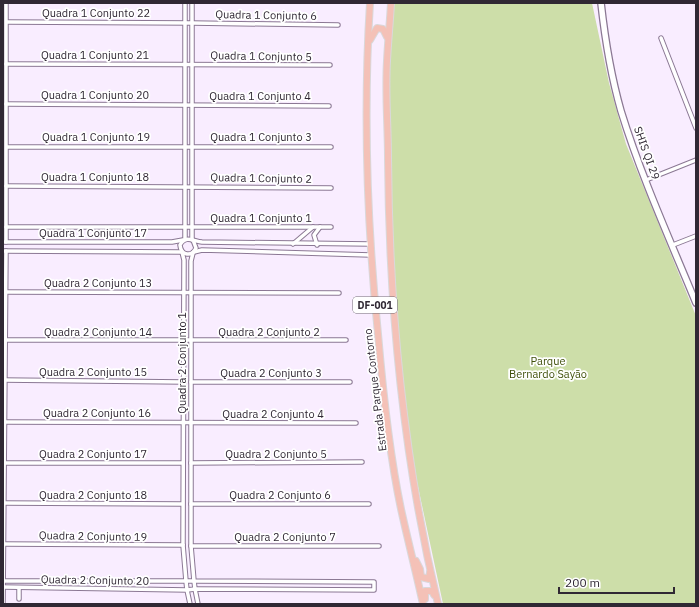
<svg xmlns="http://www.w3.org/2000/svg" width="699" height="607" font-family="'IBM Plex Sans',sans-serif">
	<style>
		.green { fill: #cddea9 }
		.lines { fill: none; stroke-linecap: round; stroke-linejoin: round }
		.street-casing { stroke: #8b7894; stroke-width: 5.5 }
		.secondary-casing { stroke: #8b7894; stroke-width: 8 }
		.primary-casing { stroke: #dad8da; stroke-width: 8 }
		.street { stroke: #fff; stroke-width: 3.5 }
		.secondary { stroke: #fff; stroke-width: 5.5 }
		.primary { stroke: #f4c1b7; stroke-width: 6 }
		.labels { text-anchor: middle; stroke-width: 3.5; stroke-linejoin: round; paint-order: stroke }
		.shield { fill: #fff; stroke: #6e6871; stroke-width: 1 }
		.shield-label { font-size: 10px; font-weight: bold; fill: #302834 }
		.street-label { font-size: 11px; fill: #302834; stroke: #fff }
		.park-label { font-size: 11px; fill: #3f4f09; stroke: #fff }
	</style>
	<rect width="100%" height="100%" fill="#f9edff"/>
	<polygon class="green" points="389,3 592,3 609,83 626,144 696,316 696,604 443,604 407,435 389,257"/>
	<g class="lines">
		<defs>
			<g id="street">
				<polyline points="7,22 192,23 338,25"/>
				<polyline points="661,38 696,128"/>
				<polyline points="6,64 330,65"/>
				<polyline points="6,104 329,106"/>
				<polyline points="7,147 331,147"/>
				<polyline points="646,180 696,160"/>
				<polyline points="6,186 331,188"/>
				<polyline points="6,227 331,227"/>
				<polyline points="185,239 185,3"/>
				<polyline points="192,240 192,3"/>
				<path d="M 193,240 L 196,248 C 192,257 181,256 180,245 C 185,235 193,241 202,242 L 370,244"/>
				<polyline points="3,242 172,242 183,240"/>
				<polyline points="6,242 6,3"/>
				<polyline points="293,244 313,227"/>
				<polyline points="317,245 314,235 320,227"/>
				<polyline points="673,245 696,236"/>
				<polyline points="3,251 181,252"/>
				<polyline points="194,252 202,250 370,255"/>
				<polyline points="193,253 191,261 191,546 194,581 374,582 374,590 195,589 198,604"/>
				<polyline points="5,292 339,293"/>
				<polyline points="4,340 346,340"/>
				<polyline points="3,380 183,382"/>
				<polyline points="191,382 350,382"/>
				<polyline points="4,422 356,423"/>
				<polyline points="3,463 183,463"/>
				<polyline points="191,463 362,462"/>
				<polyline points="3,503 182,504"/>
				<polyline points="191,504 369,504"/>
				<polyline points="3,544 183,545"/>
				<polyline points="191,546 379,546"/>
				<polyline points="3,581 194,581 195,589 187,590 186,581 183,545 184,260 182,252"/>
				<polyline points="3,587 187,590 190,604"/>
				<polyline points="19,588 19,599"/>
				<polyline points="3,604 6,251"/>
			</g>
			<path id="secondary" d="M 601,3 C 605,39 611,76 621,111 C 641,176 670,240 696,303"/>
			<g id="primary">
				<path d="M 370,3 C 363,114 367,224 378,334 C 383,393 389,452 401,509 C 408,541 416,572 423,604"/>
				<path d="M 391,3 C 390,22 388,41 387,61 C 385,93 388,126 388,158 C 389,308 403,458 438,604"/>
				<polyline points="370,40 377,28 383,29 387,37"/>
				<polyline points="416,561 420,569 421,577 429,579 430,572"/>
				<polyline points="425,599 425,591 432,591 434,595"/>
			</g>
		</defs>
		<use href="#street" class="street-casing"/>
		<use href="#secondary" class="secondary-casing"/>
		<use href="#primary" class="primary-casing"/>
		<use href="#street" class="street"/>
		<use href="#secondary" class="secondary"/>
		<use href="#primary" class="primary"/>
	</g>
	<g class="labels">
		<rect class="shield" x="353" y="297" width="44" height="16" rx="3"/>
		<g class="shield-label">
			<text x="375" y="309">DF-001</text>
		</g>
		<g class="street-label">
			<text x="96" y="17">Quadra 1 Conjunto 22</text>
			<text transform="translate(266 15) rotate(1)" y="4">Quadra 1 Conjunto 6</text>
			<text x="95" y="59">Quadra 1 Conjunto 21</text>
			<text transform="translate(261 56) rotate(1)" y="4">Quadra 1 Conjunto 5</text>
			<text x="95" y="99">Quadra 1 Conjunto 20</text>
			<text x="260" y="100">Quadra 1 Conjunto 4</text>
			<text x="96" y="141">Quadra 1 Conjunto 19</text>
			<text x="261" y="141">Quadra 1 Conjunto 3</text>
			<text transform="translate(647 153) rotate(70)" y="4">SHIS QI 29</text>
			<text x="95" y="181">Quadra 1 Conjunto 18</text>
			<text transform="translate(261 178) rotate(1)" y="4">Quadra 1 Conjunto 2</text>
			<text x="261" y="222">Quadra 1 Conjunto 1</text>
			<text x="93" y="237">Quadra 1 Conjunto 17</text>
			<text x="98" y="287">Quadra 2 Conjunto 13</text>
			<text x="98" y="336">Quadra 2 Conjunto 14</text>
			<text x="269" y="336">Quadra 2 Conjunto 2</text>
			<text transform="translate(182 363) rotate(-90)" y="4">Quadra 2 Conjunto 1</text>
			<text x="93" y="376">Quadra 2 Conjunto 15</text>
			<text x="271" y="377">Quadra 2 Conjunto 3</text>
			<text transform="translate(375 390) rotate(-97)" y="4">Estrada Parque Contorno</text>
			<text x="97" y="417">Quadra 2 Conjunto 16</text>
			<text x="273" y="418">Quadra 2 Conjunto 4</text>
			<text x="93" y="458">Quadra 2 Conjunto 17</text>
			<text x="276" y="458">Quadra 2 Conjunto 5</text>
			<text x="93" y="499">Quadra 2 Conjunto 18</text>
			<text x="280" y="499">Quadra 2 Conjunto 6</text>
			<text transform="translate(93 536) rotate(1)" y="4">Quadra 2 Conjunto 19</text>
			<text x="285" y="541">Quadra 2 Conjunto 7</text>
			<text transform="translate(95 580) rotate(1)" y="4">Quadra 2 Conjunto 20</text>
		</g>
		<g class="park-label">
			<text x="548" y="365">Parque<tspan x="548" dy="13">Bernardo Sayão</tspan></text>
		</g>
	</g>
	<rect width="699" height="607" fill="none" stroke="#302834" stroke-width="8"/>
	<path d="M559 587v6h115v-6" fill="none" stroke="#302834" stroke-width="2"/>
	<text x="565" y="587" font-size="12" fill="#302834" stroke="#ffffff" stroke-width="3" paint-order="stroke">200 m</text>
</svg>
